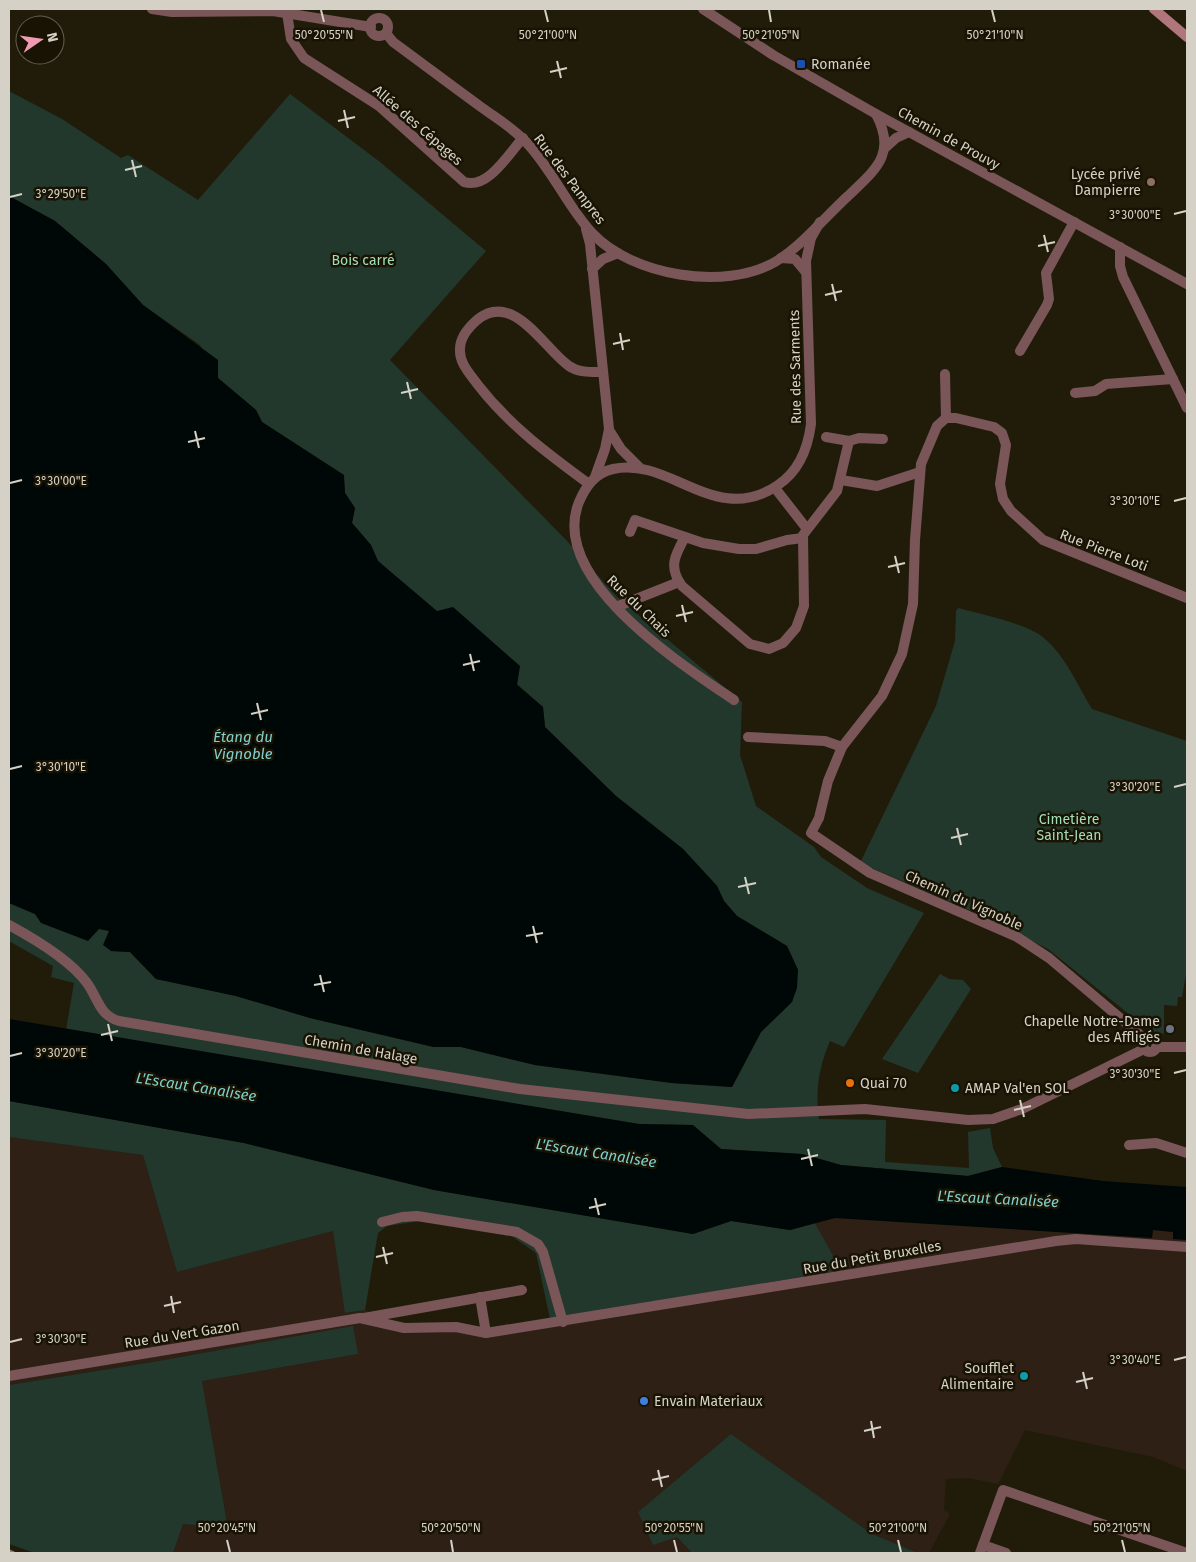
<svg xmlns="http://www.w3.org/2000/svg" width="1196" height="1562" font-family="'Fira Sans',sans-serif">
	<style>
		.industrial { fill: #2f2015 }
		.green { fill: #22382c }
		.water { fill: #000707 }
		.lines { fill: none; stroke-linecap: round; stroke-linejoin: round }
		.minor { stroke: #7a5659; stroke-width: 10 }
		.secondary { stroke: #b0767c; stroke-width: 10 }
		.rail { stroke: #868274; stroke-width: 3; stroke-dasharray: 9 9; stroke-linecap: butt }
		.ticks { fill: none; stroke: #d5d1c6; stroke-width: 2 }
		.transit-dot { fill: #1a4fb4; stroke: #181303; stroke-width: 2 }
		.education-dot { fill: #8d6e63; stroke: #181303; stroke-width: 2 }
		.worship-dot { fill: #6b7280; stroke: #181303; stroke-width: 2 }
		.food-dot { fill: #e8710a; stroke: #181303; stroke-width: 2 }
		.culture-dot { fill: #0f9aa8; stroke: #181303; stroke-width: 2 }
		.shop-dot { fill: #3f7fe0; stroke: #181303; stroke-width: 2 }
		.labels { text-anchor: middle; stroke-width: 5; stroke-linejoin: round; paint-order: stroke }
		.poi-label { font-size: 14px; fill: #d5d1c6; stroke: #181303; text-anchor: start }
		.street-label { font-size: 14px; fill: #d5d1c6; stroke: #181303 }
		.park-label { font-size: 14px; fill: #a2debb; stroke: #181303 }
		.water-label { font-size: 15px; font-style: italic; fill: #80cfcf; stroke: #181303 }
		.ticks-label { font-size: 12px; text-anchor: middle; fill: #d5d1c6; stroke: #181303; stroke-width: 5; stroke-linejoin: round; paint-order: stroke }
	</style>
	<rect width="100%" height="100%" fill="#211c0a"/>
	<polygon class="industrial" points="9,1137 143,1155 177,1272 333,1231 346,1313 365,1310 385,1321 420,1325 493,1329 847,1269 835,1259 815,1223 835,1218 1152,1237 1153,1230 1173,1232 1173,1239 1187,1240 1187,1471 1153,1457 1025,1430 998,1484 969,1478 946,1479 944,1510 950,1514 929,1553 918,1553 872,1534 731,1434 638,1512 677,1537 692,1553 173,1553 183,1524 228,1527 202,1381 358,1354 159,1361 9,1385"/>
	<g class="green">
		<path d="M 9,91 L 62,119 L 121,158 L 128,155 L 198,200 L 290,94 L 380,162 L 486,251 L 390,360 L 567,541 L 617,597 L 742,702 L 740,755 L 756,806 L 814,847 L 821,857 L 867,888 L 924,913 L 844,1047 L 830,1041 C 819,1067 815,1090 819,1119 L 886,1120 L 885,1162 L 969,1168 L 968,1132 L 990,1128 L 993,1148 L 1002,1167 L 968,1176 L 841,1165 L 802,1154 L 721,1149 L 692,1125 L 639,1124 L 66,1030 L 74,983 L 51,977 L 53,966 L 9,941 L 9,903 L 35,914 L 110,931 L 111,951 L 130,952 L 156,979 L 236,996 L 310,1018 L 433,1047 L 461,1047 L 535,1065 L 672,1083 L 732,1087 L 761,1032 L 792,1002 L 798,970 L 787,946 L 737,916 L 724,901 L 717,886 L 683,849 L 616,796 L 545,727 L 543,707 L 378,561 L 371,545 L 352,523 L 355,508 L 345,493 L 343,475 L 262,422 L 256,410 L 218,378 L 200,345 L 143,305 L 106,264 L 55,221 L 9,196 Z"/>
		<path d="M 958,608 C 980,614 1029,624 1045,639 C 1066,657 1078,686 1092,709 L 1187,741 L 1187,969 L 1182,997 L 1178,997 L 1177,1006 L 1164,1005 L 1164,1033 L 1160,1035 L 1145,1027 L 1048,949 L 976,913 L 860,863 L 936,706 L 955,641 L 956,611 Z"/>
		<polygon points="940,974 949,979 963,980 971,989 918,1073 882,1059"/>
		<polygon points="9,1101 244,1143 434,1190 693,1234 731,1221 790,1230 815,1223 835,1259 848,1269 550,1319 536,1253 510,1235 420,1221 387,1226 378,1233 365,1310 345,1313 333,1231 177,1272 143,1155 9,1137"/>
		<polygon points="353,1326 358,1354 202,1381 228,1528 183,1524 173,1553 35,1553 9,1544 9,1385 159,1361"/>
		<polygon points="731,1434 872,1534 918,1553 692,1553 677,1537 653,1545 638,1512"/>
	</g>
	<g class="water">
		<polygon points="9,196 55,221 106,264 143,305 218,360 218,378 256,410 262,422 344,475 345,493 355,508 352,523 371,545 378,561 437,611 453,607 520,666 517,685 543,707 545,727 616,796 683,849 717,886 724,901 737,916 787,946 798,970 797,988 792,1002 761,1032 732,1087 672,1083 535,1065 461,1047 434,1047 310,1018 236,996 156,979 130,952 111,951 103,945 109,931 99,929 88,941 41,923 35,914 9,903"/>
		<polygon points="9,1019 639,1124 693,1125 721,1149 802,1154 841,1165 968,1176 1002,1167 1103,1181 1187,1187 1187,1240 1173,1239 1173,1232 1153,1230 1152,1238 835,1218 790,1230 731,1221 693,1234 434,1190 244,1143 9,1101"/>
	</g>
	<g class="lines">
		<g class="minor">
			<polyline points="152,9 172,12 273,11 371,27"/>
			<polyline points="703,9 773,55 876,114 1187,284"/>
			<path d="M 287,13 L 291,39 L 304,58 L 379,106 L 464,182 C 488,190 509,153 523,138"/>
			<circle cx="379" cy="27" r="9"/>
			<path d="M 386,33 L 393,42 C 423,64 452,86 481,107 C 496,118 513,128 526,142 C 552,169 567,206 592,233 C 632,276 725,291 775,262 C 802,246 825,217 848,196 C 876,169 897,154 876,114"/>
			<polyline points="886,147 896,138 909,132"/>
			<polyline points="586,229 590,244 609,429 605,449 595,477"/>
			<polyline points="1120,247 1120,266 1123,277 1187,408"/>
			<polyline points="781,258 795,259 805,271"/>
			<polyline points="592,269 603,259 618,253"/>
			<polyline points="1020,351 1047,305 1049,299 1046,273 1074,222"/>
			<polyline points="945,374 946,418"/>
			<polyline points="1075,393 1095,391 1106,384 1173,379"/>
			<polyline points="609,430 621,449 640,468"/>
			<polyline points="826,437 849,441 859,438 883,439"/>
			<polyline points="841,480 877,486 920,472"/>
			<path d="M 589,484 C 548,454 509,425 478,385 C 470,374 459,363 460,349 C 460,337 469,327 477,320 C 514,290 544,349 569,366 C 579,373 592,372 603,372"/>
			<polyline points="775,488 807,529"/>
			<polyline points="630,532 635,520 703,543 739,549 756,549 787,540 803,538"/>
			<path d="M 685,537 C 675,555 668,567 682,586 L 750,644 L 769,649 L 783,643 L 796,628 L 804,606 L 803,535 L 837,491 L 849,441"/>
			<polyline points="616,607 679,582"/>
			<path d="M 734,700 C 681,664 548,579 579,502 C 586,486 595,473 613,469 C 670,456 716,528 778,485 C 799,471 808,448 811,424 L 806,261 L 811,238 L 820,222"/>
			<polyline points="748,737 825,741 842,747 882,696 902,654 913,604 915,540 921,464 937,426 946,418 956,418 994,427 1002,433 1006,445 1000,484 1003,499 1011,511 1043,540 1187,598"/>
			<polyline points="842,747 828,781 819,818 811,833 870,873 1017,937 1049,958 1145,1039"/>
			<path d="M 9,925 C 33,938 71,961 87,983 C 98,998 99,1015 119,1021 L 520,1089 L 748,1114 L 865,1109 L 968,1120 L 993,1119 L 1022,1109 L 1144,1049"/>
			<circle cx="1150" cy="1045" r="7"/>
			<polyline points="1156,1047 1187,1047"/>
			<polyline points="1129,1145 1156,1143 1187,1153"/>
			<polyline points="382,1222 402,1217 417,1216 517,1232 538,1244 543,1252 563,1322"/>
			<polyline points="480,1297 486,1333"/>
			<polyline points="364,1318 522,1290"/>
			<polyline points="9,1376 360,1318 404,1328 456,1327 486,1333 1056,1241 1076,1239 1187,1247"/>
			<polyline points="983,1545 1006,1553"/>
			<polyline points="980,1553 1003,1490 1187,1553"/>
		</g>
		<polyline class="secondary" points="1154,9 1187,37"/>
		<polyline class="rail" points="9,1551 14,1553"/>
	</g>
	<path class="ticks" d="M 321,10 L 324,22M 545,10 L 548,22M 769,10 L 771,22M 992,10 L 995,22M 557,61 L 561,78M 550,72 L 567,68M 344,110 L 348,128M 338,121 L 355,117M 132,160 L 136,177M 125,170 L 142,166M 10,197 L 22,194M 1174,214 L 1186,211M 1044,235 L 1048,252M 1038,246 L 1055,242M 832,284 L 836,301M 825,295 L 842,291M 620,333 L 623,350M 613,344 L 630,340M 407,382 L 411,399M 401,393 L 418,389M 195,431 L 199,448M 188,442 L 205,438M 10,483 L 22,480M 1174,501 L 1186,498M 895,556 L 899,573M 888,567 L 905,563M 682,605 L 686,622M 676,616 L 693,612M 470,654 L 474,671M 463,665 L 480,661M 257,703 L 261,720M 251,714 L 268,710M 10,769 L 22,766M 1174,787 L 1186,784M 957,828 L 961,845M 951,838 L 968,834M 745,877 L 749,894M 738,887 L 756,883M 533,926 L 537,943M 526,936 L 543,933M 320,975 L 324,992M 314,985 L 331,982M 108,1024 L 112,1041M 101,1035 L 118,1031M 10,1056 L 22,1053M 1174,1073 L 1186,1070M 1020,1100 L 1024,1117M 1014,1110 L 1031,1106M 808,1149 L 812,1166M 801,1159 L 818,1155M 595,1198 L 599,1215M 589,1208 L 606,1204M 383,1247 L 387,1264M 376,1257 L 393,1253M 171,1296 L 174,1313M 164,1306 L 181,1302M 10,1342 L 22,1339M 1174,1360 L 1186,1357M 1083,1372 L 1087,1389M 1076,1382 L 1093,1378M 871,1421 L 874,1438M 864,1431 L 881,1427M 658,1470 L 662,1487M 652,1480 L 669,1476M 227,1540 L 230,1552M 451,1540 L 453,1552M 674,1540 L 677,1552M 898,1540 L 901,1552M 1122,1540 L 1125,1552"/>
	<rect class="transit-dot" x="796" y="59" width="10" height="10" rx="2.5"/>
	<circle class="education-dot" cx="1151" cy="182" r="5"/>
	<circle class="worship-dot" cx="1170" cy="1029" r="5"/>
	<circle class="food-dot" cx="850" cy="1083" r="5"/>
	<g class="culture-dot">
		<circle cx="955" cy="1088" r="5"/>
		<circle cx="1024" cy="1376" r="5"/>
	</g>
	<circle class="shop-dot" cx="644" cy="1401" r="5"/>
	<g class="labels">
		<g class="poi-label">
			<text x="811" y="69">Romanée</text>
			<text x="1141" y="179" text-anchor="end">Lycée privé<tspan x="1141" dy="16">Dampierre</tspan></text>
			<text x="1160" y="1026" text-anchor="end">Chapelle Notre-Dame<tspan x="1160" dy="16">des Affligés</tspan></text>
			<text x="860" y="1088">Quai 70</text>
			<text x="965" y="1093">AMAP Val'en SOL</text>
			<text x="1014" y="1373" text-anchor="end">Soufflet<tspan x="1014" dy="16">Alimentaire</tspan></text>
			<text x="654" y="1406">Envain Materiaux</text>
		</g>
		<g class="street-label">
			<text transform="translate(418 125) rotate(41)" y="5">Allée des Cépages</text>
			<text transform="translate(949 138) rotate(29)" y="5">Chemin de Prouvy</text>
			<text transform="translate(570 179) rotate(53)" y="5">Rue des Pampres</text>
			<text transform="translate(795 367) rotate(-91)" y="5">Rue des Sarments</text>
			<text transform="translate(1104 550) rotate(21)" y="5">Rue Pierre Loti</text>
			<text transform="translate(639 606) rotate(44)" y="5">Rue du Chais</text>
			<text transform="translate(964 900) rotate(24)" y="5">Chemin du Vignoble</text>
			<text transform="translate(361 1049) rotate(10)" y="5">Chemin de Halage</text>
			<text transform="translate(872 1257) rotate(-10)" y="5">Rue du Petit Bruxelles</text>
			<text transform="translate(182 1334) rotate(-9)" y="5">Rue du Vert Gazon</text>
		</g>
		<g class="park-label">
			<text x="363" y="265">Bois carré</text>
			<text x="1069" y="824">Cimetière<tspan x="1069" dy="16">Saint-Jean</tspan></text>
		</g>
		<g class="water-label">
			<text x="243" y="742">Étang du<tspan x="243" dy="17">Vignoble</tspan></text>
			<text transform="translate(196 1087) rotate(9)" y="5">L'Escaut Canalisée</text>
			<text transform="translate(596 1153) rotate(9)" y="5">L'Escaut Canalisée</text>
			<text transform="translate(998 1199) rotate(3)" y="5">L'Escaut Canalisée</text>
		</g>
	</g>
	<g class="ticks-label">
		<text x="771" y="39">50°21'05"N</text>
		<text x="995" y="39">50°21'10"N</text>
		<text x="324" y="39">50°20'55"N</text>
		<text x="548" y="39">50°21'00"N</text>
		<text x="61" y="198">3°29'50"E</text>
		<text x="1135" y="219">3°30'00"E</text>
		<text x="61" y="485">3°30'00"E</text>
		<text x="1135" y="505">3°30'10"E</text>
		<text x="61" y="771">3°30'10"E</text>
		<text x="1135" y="791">3°30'20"E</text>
		<text x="61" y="1057">3°30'20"E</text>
		<text x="1135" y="1078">3°30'30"E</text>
		<text x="61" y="1343">3°30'30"E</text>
		<text x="1135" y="1364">3°30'40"E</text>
		<text x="227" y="1532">50°20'45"N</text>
		<text x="451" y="1532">50°20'50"N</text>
		<text x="674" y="1532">50°20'55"N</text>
		<text x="898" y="1532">50°21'00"N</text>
		<text x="1122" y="1532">50°21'05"N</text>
	</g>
	<rect width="1196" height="1562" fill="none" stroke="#d5d1c6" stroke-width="20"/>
	<g transform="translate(40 40) rotate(77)"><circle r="24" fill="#181303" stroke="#645f51"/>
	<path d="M0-4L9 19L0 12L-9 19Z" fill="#f19ab1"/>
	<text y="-8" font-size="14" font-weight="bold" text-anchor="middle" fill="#d5d1c6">N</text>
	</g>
</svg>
